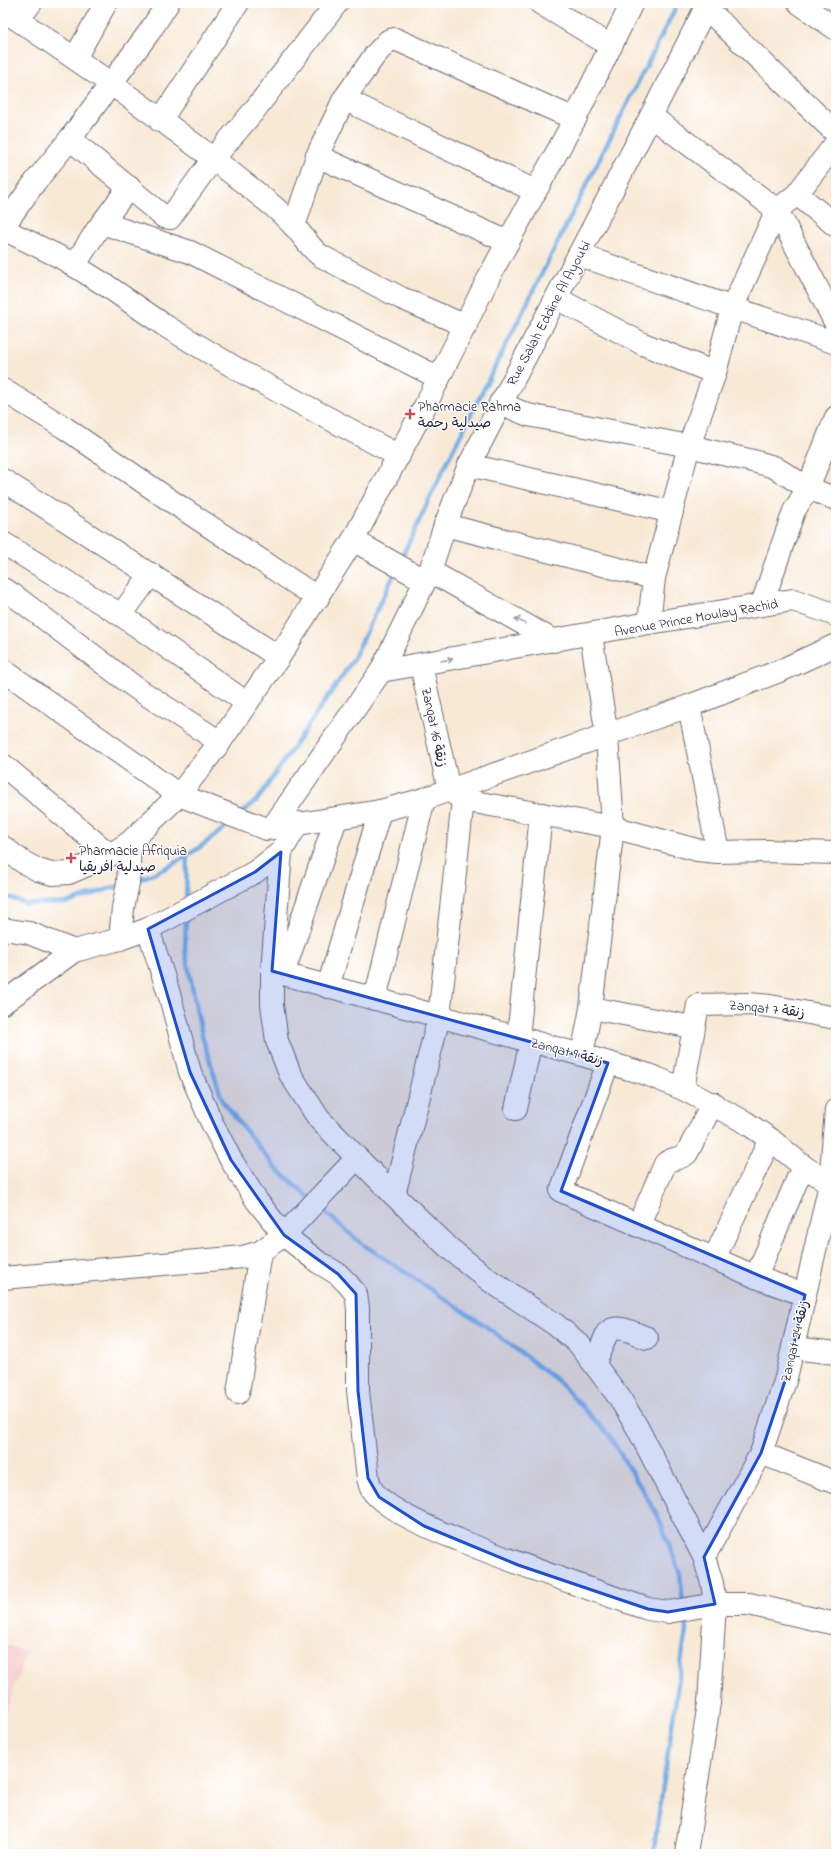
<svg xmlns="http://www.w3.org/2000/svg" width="839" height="1857" font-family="'Indie Flower','Playpen Sans Arabic',sans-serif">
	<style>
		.built { fill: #f7cfd2 }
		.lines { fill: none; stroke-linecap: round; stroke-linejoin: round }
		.stream { stroke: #75b0e6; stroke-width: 4.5 }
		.minor-casing { stroke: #6d6871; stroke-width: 24 }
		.minor { stroke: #fff; stroke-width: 22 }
		.oneway { stroke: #9c9ca7 }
		.marked { fill: #1d4ed8; fill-opacity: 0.2; stroke: #1d4ed8; stroke-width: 3; stroke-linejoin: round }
		.poi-dot { fill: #d1495b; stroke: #fff; stroke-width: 1.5 }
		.labels { text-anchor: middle; stroke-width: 3; stroke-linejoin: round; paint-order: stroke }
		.street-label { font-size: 14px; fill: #22223b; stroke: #fff }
		.poi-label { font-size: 14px; fill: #22223b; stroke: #fff; text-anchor: start }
	</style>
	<rect width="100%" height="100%" fill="#fff"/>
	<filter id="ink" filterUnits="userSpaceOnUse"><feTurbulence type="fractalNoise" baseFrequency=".025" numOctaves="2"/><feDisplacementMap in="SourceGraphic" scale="8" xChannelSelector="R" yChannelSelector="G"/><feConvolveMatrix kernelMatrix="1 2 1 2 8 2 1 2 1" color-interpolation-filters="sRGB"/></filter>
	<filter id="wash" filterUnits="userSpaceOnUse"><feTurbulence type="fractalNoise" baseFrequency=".012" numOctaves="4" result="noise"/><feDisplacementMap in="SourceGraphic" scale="16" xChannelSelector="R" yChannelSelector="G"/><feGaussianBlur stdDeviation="0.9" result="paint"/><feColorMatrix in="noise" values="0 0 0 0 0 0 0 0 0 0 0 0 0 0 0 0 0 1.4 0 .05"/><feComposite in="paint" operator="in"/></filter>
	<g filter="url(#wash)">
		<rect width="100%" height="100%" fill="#f8e9d5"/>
		<polygon class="built" points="3,1644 27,1652 3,1719"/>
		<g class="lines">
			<g class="stream">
				<polyline points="401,559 445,466 678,3"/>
				<polyline points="243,812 258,799 353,660 396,570"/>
				<path d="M 134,881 C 169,870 203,847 231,822"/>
				<polyline points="3,895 26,904 66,903 121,885"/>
				<polyline points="186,902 187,854"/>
				<polyline points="186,916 185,951 202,1036 223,1102 275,1167 311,1199"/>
				<polyline points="319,1207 361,1243 483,1324 558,1381 609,1435 658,1516 680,1574 683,1603"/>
				<polyline points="653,1854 686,1630 685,1614"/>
			</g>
		</g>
	</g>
	<g filter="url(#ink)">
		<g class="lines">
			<defs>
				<g id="minor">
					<polyline points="540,3 611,46"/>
					<polyline points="799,3 836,29"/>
					<polyline points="706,8 836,133"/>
					<path d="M 3,10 C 95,71 187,136 273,206 C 280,212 288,220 295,227 C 304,237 310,248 321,256 L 401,298 L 466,326"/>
					<polyline points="18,20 31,3"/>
					<polyline points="75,58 106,3"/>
					<polyline points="344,99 535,191"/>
					<polyline points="651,116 777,210 836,324"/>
					<polyline points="160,121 238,3"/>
					<polyline points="70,139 164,217 170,218 213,159 253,112 337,3"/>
					<polyline points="317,156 508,242"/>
					<polyline points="797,194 836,226"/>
					<polyline points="102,223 190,252 439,378"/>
					<polyline points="294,226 317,156 344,99 375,55 389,40 395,39 575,119"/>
					<polyline points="3,227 35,182 70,139 150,31 168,3"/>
					<polyline points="3,229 62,258 107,286 167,327 244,373 399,456"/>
					<polyline points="579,255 836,343"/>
					<polyline points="74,266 97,230 129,187"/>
					<polyline points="556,298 643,344 715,373"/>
					<polyline points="3,390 65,428 171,501 318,598"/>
					<polyline points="500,403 528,415 689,446 757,462 774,467 808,488 836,499"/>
					<polyline points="469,465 672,512"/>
					<polyline points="3,480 279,657"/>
					<polyline points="445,525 654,578"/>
					<polyline points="353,540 425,581"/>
					<polyline points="3,543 121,615 247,703"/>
					<polyline points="430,571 554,641"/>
					<polyline points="3,589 12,594 136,688 220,742"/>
					<polyline points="762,604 794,511 808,488 836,417"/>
					<polyline points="121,615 151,574"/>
					<polyline points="649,623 654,578 689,446 715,373 732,308 777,210 797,194 836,143"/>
					<polyline points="421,665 449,790 463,800 613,827 697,850 718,852 765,851 836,853"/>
					<polyline points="3,670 179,795 220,742 279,657 353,540 425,406 491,273 575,119 632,3"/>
					<polyline points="381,671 649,623 793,600 836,615"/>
					<polyline points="689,706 718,852"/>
					<polyline points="3,765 110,855"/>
					<path d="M 298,823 L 281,852 L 255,872 L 148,929 L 170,997 L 190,1072 L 211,1121 L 231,1160 L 257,1201 L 284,1235 L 318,1262 L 338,1274 L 348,1284 L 356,1294 L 358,1308 L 358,1391 L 368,1478 C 369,1482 370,1487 372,1490 C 387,1511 435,1530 459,1540 C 521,1566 584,1587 648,1609 L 668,1612 L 715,1604 L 749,1604 L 836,1624"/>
					<polyline points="272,828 381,671 430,571 445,525 469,465 651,116 708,3"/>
					<polyline points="3,847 23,862 38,870 52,874 69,873 110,855 130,842 179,795 267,829 380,811 424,799 689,706 782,670 836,645"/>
					<polyline points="281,852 272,971 272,1005 277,1041 290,1074 319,1119 394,1195 449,1248 489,1280 556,1325 579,1344 619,1397 637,1427 704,1557 712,1583 715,1604 709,1703 686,1854"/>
					<polyline points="3,929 29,933 74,951"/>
					<polyline points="120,939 123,908 128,883 130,842"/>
					<polyline points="272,971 582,1055 649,1075 683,1089 745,1122 770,1139 803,1166 836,1187"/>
					<polyline points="283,974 336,819"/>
					<polyline points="328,987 380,811"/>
					<polyline points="375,999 424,799"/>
					<polyline points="3,1003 74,951 120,939 148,929"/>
					<polyline points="591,1008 693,1027"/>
					<polyline points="518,1038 541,814"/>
					<polyline points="582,1055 591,1008 613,827 607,736 591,635"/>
					<polyline points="608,1063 561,1191 756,1277 805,1295"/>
					<polyline points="683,1089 698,1005 748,1004 770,1006 836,1018"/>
					<polyline points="516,1109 531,1041"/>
					<polyline points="394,1195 439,1017 463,800"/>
					<path d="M 638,1226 L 665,1164 C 671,1157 681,1160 687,1153 L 713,1103"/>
					<polyline points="714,1259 770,1139"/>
					<polyline points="756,1277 803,1166"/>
					<polyline points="3,1278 243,1257 260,1252 284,1235 357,1158"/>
					<polyline points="793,1348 836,1353"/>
					<path d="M 595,1363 L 607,1333 C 617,1322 635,1334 647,1338"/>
					<polyline points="238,1393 260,1252"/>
					<polyline points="761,1453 836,1483"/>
					<polyline points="704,1557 761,1453 786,1378 830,1184 836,1110"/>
				</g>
			</defs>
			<use href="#minor" class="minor-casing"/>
			<use href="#minor" class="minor"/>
		</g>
		<defs><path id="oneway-shaft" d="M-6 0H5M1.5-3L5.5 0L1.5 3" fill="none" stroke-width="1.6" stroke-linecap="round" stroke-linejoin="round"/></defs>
		<g class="oneway">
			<use href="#oneway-shaft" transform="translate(520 621) rotate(-151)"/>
			<use href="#oneway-shaft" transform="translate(447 660) rotate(-10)"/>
		</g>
	</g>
	<path class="marked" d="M 281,852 L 272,971 L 608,1063 L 561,1191 L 805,1295 L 786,1378 L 761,1453 L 704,1557 L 715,1604 L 668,1612 L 648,1609 L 518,1565 L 424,1526 L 379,1497 L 368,1478 L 358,1391 L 356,1294 L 338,1274 L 284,1235 L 231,1160 L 190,1072 L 148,929 L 255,872 Z"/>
	<g class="poi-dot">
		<path d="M408 408h4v4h4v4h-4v4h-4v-4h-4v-4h4z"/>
		<path d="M69 852h4v4h4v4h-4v4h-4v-4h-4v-4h4z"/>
	</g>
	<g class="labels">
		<g class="street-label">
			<text transform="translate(548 313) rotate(-62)" y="5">Rue Salah Eddine Al Ayoubi</text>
			<text transform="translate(696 617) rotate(-10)" y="5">Avenue Prince Moulay Rachid</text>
			<text transform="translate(435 727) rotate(78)" y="5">Zanqat 16 زنقة</text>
			<text transform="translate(767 1008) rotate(6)" y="5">Zanqat 7 زنقة</text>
			<text transform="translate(567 1051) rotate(15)" y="5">Zanqat 9 زنقة</text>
			<text transform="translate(794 1341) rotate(-77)" y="5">Zanqat 24 زنقة</text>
		</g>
		<g class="poi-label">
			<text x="418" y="411">Pharmacie Rahma<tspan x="418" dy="16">صيدلية رحمة</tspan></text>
			<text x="79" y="855">Pharmacie Afriquia<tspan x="79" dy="16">صيدلية افريقيا</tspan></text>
		</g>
	</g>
	<rect width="839" height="1857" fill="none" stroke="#fff" stroke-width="16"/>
</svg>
